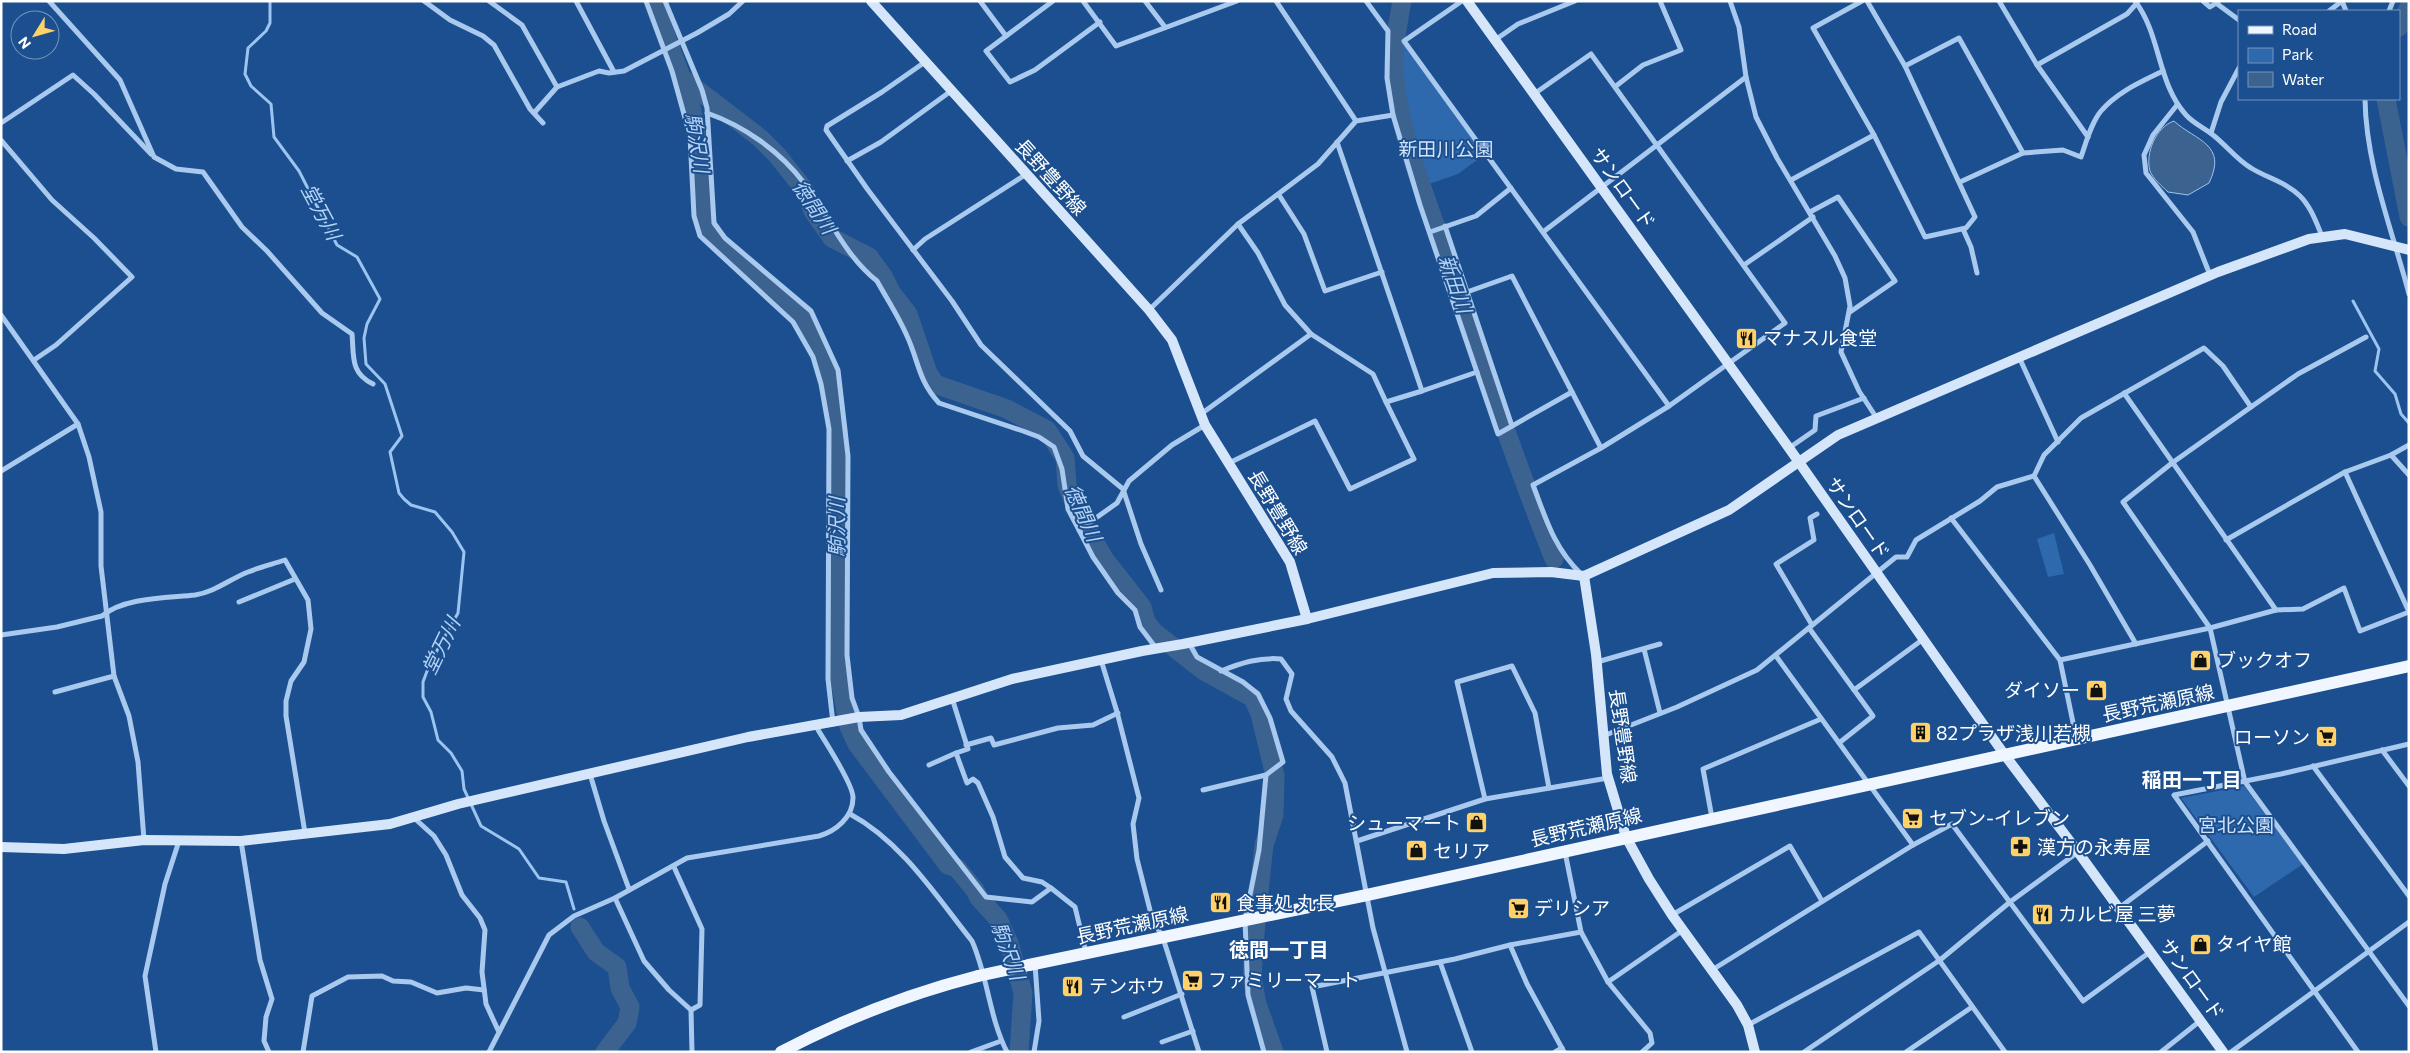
<svg xmlns="http://www.w3.org/2000/svg" width="2410" height="1053" font-family="Commissioner,'Noto Sans JP',sans-serif">
	<style>
		.green { fill: #2e69ad }
		.water { fill: #3c6290; stroke: #9cc4f0 }
		.lines { fill: none; stroke-linecap: round; stroke-linejoin: round }
		.stream { stroke: #9cc4f0; stroke-width: 3 }
		.river { stroke: #3c6290; stroke-width: 19 }
		.street { stroke: #a9c9ee; stroke-width: 5 }
		.secondary { stroke: #d6e6fa; stroke-width: 10 }
		.primary { stroke: #f0f6ff; stroke-width: 12 }
		.primary-bridge { stroke: #f0f6ff; stroke-width: 12 }
		.labels { text-anchor: middle; stroke-width: 4; stroke-linejoin: round; paint-order: stroke }
		.park-label { font-size: 19px; fill: #cfe3fa; stroke: #1b4f8f }
		.street-label { font-size: 19px; fill: #fff; stroke: #1b4f8f }
		.poi-label { font-size: 19px; fill: #fff; stroke: #1b4f8f; text-anchor: start }
		.water-label { font-size: 20px; font-style: italic; fill: #b5d3f5; stroke: #1b4f8f }
		.neighbourhood-label { font-size: 20px; font-weight: bold; fill: #fff; stroke: #1b4f8f }
	</style>
	<rect width="100%" height="100%" fill="#1b4f8f"/>
	<g class="green">
		<polygon points="1401,40 1484,155 1458,174 1429,184 1412,134 1402,87"/>
		<polygon points="2054,533 2064,574 2048,577 2037,539"/>
		<polygon points="2244,786 2303,864 2254,897 2181,798"/>
	</g>
	<path class="water" d="M 2174,121 C 2196,141 2228,144 2209,183 L 2188,195 L 2168,192 C 2162,186 2153,179 2150,171 C 2145,153 2156,127 2174,121 Z"/>
	<g class="lines">
		<g class="stream">
			<polyline points="270,1 270,23 266,31 248,48 245,74 251,86 271,104 274,137 299,171 337,245 357,257 380,299 367,324 364,338 366,364 385,384 402,436 390,452 399,493 404,499 411,505 435,512 452,532 464,552 458,613 430,663 423,682 423,697 431,712 438,740 451,753 462,771 464,789 481,826 519,849 539,878 566,882 574,909"/>
			<polyline points="2353,301 2379,349 2375,371 2395,394 2401,414 2409,423"/>
		</g>
		<g class="river">
			<polyline points="653,1 690,101 704,178 702,215 719,244 768,284 808,324 824,361 838,429 837,564 839,604 836,659 849,727 857,744 948,865 957,868 975,890 979,898 998,919 1009,943 1023,993 1019,1052"/>
			<path d="M 1402,1 C 1397,28 1392,53 1395,80 C 1401,139 1426,196 1444,251 C 1479,355 1514,458 1554,559"/>
			<polyline points="2399,27 2409,7"/>
			<polyline points="682,78 760,138 777,155 804,189 813,211 832,238 869,257 883,276 891,292 908,314 928,373 935,384 1007,409 1047,430 1065,458 1067,485 1079,515 1105,560 1142,607 1146,622 1154,632 1204,671 1253,698 1260,714 1275,776 1274,815 1264,845 1256,920 1252,977 1257,1004 1274,1052"/>
			<polyline points="2386,99 2409,217"/>
			<polyline points="580,927 596,952 617,967 620,988 630,1007 627,1023 605,1052"/>
		</g>
		<g class="street">
			<path d="M 49,1 L 120,80 L 154,157 L 176,169 L 203,172 L 242,227 L 267,251 L 322,313 L 352,334 C 354,356 350,373 373,384"/>
			<polyline points="424,1 450,20 483,36 494,45 530,109 543,123"/>
			<polyline points="489,1 522,25 557,87"/>
			<polyline points="576,1 614,72"/>
			<polyline points="646,1 672,71 690,136 694,216 700,236 793,322 813,357 821,384 829,429 828,679 833,723"/>
			<polyline points="665,1 702,90 707,108 714,223 725,238 811,311 838,370 848,456 847,655 852,698 859,717 861,730 889,772 986,897 1032,902 1051,888 1075,907 1086,952"/>
			<polyline points="980,1 1006,36"/>
			<polyline points="1053,1 986,51 1010,82 1035,70 1100,22"/>
			<polyline points="1083,1 1116,46 1237,1"/>
			<polyline points="1145,1 1165,27"/>
			<polyline points="1276,1 1356,121"/>
			<polyline points="1366,1 1388,31 1387,78 1393,115 1420,205 1498,434 1572,392"/>
			<polyline points="1462,1 1404,41 1669,406"/>
			<polyline points="1730,1 1739,27 1746,77 1756,117 1777,158 1835,256 1845,278 1850,306 1841,352 1859,391 1876,417"/>
			<polyline points="1862,1 1813,28 1874,135 1925,237 1966,228 1975,217 1905,66 1867,1"/>
			<polyline points="1999,1 2037,65"/>
			<path d="M 2135,1 C 2161,35 2157,83 2186,115 C 2194,124 2205,128 2213,135 C 2226,145 2237,160 2251,168 C 2267,178 2286,182 2300,196 C 2311,207 2316,222 2322,236"/>
			<polyline points="2203,1 2210,7 2218,2"/>
			<polyline points="2342,1 2346,11"/>
			<polyline points="2216,3 2239,20"/>
			<polyline points="2329,11 2342,1"/>
			<polyline points="2389,11 2393,1"/>
			<polyline points="1495,40 1518,24 1575,1"/>
			<polyline points="925,62 882,92 827,126 826,130 868,190 952,301 981,345 1070,431 1083,456 1123,489 1141,544 1161,590"/>
			<polyline points="1905,66 1959,38 2023,153"/>
			<polyline points="1616,86 1643,65 1681,50 1660,1"/>
			<path d="M 1534,94 L 1591,54 L 1785,323 L 1669,406 L 1601,448 L 1533,485 C 1546,519 1554,548 1581,574"/>
			<path d="M 2365,99 C 2366,166 2392,229 2409,294"/>
			<polyline points="2177,105 2153,135 2144,155 2146,173 2193,232 2210,275"/>
			<polyline points="534,113 557,87 599,71 609,73 624,71 697,33 729,14 743,1"/>
			<path d="M 707,113 C 744,126 780,151 804,183 C 828,215 845,256 877,281 C 887,299 899,317 907,336 C 919,362 918,380 939,403 L 1023,431 L 1039,437 L 1054,447 L 1062,469 L 1068,509 L 1078,528 L 1093,557 L 1118,593 L 1135,610 L 1140,627 L 1156,648"/>
			<polyline points="1,123 73,75 94,94 151,154"/>
			<polyline points="2211,133 2221,102 2239,68"/>
			<polyline points="2088,137 2037,65 2127,14 2137,3"/>
			<polyline points="1,140 52,200 94,238 132,277 56,345 34,360"/>
			<polyline points="1337,142 1422,391 1477,372"/>
			<polyline points="847,161 881,142 951,91"/>
			<polyline points="1791,180 1874,135"/>
			<path d="M 1960,182 L 2023,153 L 2063,150 L 2081,157 C 2086,143 2091,123 2101,111 C 2117,92 2141,82 2163,71"/>
			<polyline points="1279,195 1304,234 1325,291 1382,272"/>
			<polyline points="1810,212 1838,197 1895,281 1850,312"/>
			<polyline points="1238,224 1258,253 1285,305 1311,334"/>
			<polyline points="1445,226 1512,426"/>
			<polyline points="1963,229 1971,247 1977,273"/>
			<polyline points="1430,232 1476,216 1511,188"/>
			<polyline points="1543,232 1746,77"/>
			<polyline points="913,250 925,239 1025,175"/>
			<polyline points="1744,265 1813,217"/>
			<polyline points="1467,292 1512,276 1601,448"/>
			<polyline points="1149,310 1238,224 1318,164 1356,121 1393,115"/>
			<polyline points="1,315 78,424 89,457 101,512 101,566 114,676 129,716 138,762 144,840"/>
			<polyline points="2019,357 2058,442"/>
			<polyline points="2124,393 2276,610"/>
			<polyline points="2251,407 2172,463 2123,502 2210,628 2245,782 2409,1006"/>
			<polyline points="1201,414 1311,334 1373,374 1386,402"/>
			<polyline points="1789,448 1815,430 1816,416 1864,398"/>
			<polyline points="2391,455 2409,475"/>
			<polyline points="1229,463 1315,421 1350,489 1414,459 1386,402 1422,391"/>
			<polyline points="1,471 78,424"/>
			<polyline points="2034,476 2044,455 2081,418 2204,348 2223,366 2251,407 2298,374 2366,337"/>
			<polyline points="2034,476 2090,565 2136,644"/>
			<polyline points="1951,518 2060,660 2210,628 2276,610 2303,609 2344,588 2360,631 2409,612 2345,472"/>
			<polyline points="1079,530 1117,503 1129,481 1172,445 1205,425"/>
			<polyline points="2226,540 2345,472 2391,455 2409,445"/>
			<polyline points="239,602 295,579"/>
			<polyline points="1812,625 1776,564 1814,540 1810,518 1817,514"/>
			<polyline points="1809,628 1873,716 1839,743"/>
			<path d="M 1,635 L 57,627 L 102,616 C 124,597 168,598 195,595 C 215,592 230,579 248,572 C 260,567 273,564 285,560 L 308,600 L 311,629 L 304,662 L 291,681 L 286,701 L 286,716 L 305,833"/>
			<polyline points="1189,643 1197,657 1243,682 1258,694 1270,718 1283,762 1266,775 1259,850 1245,920 1248,995 1264,1052"/>
			<polyline points="1644,649 1660,713"/>
			<polyline points="1776,656 1913,845"/>
			<polyline points="1101,660 1117,712 1139,798 1133,824 1137,859 1152,918 1163,938 1199,1052"/>
			<polyline points="2060,660 2076,737"/>
			<polyline points="1597,662 1660,644"/>
			<path d="M 1221,671 C 1241,663 1259,657 1281,659 L 1292,674 L 1286,699 L 1291,711 L 1332,757 L 1345,783 L 1373,928 L 1407,1052"/>
			<polyline points="1854,690 1922,640"/>
			<polyline points="55,692 114,676"/>
			<polyline points="952,698 968,749 956,753 967,783 973,779 978,783 993,817 1005,857 1023,878 1042,882 1051,888"/>
			<polyline points="1603,736 1677,707 1757,670 1896,557 1907,557 1916,540 1980,501 1997,487 2034,476"/>
			<polyline points="966,745 991,738 994,745 1058,728 1093,725 1118,713"/>
			<polyline points="2382,750 2409,786"/>
			<polyline points="929,765 956,753"/>
			<polyline points="2313,766 2409,896"/>
			<polyline points="590,774 604,821 629,889"/>
			<polyline points="1203,790 1266,775"/>
			<polyline points="1485,799 1457,682 1512,666 1535,713 1549,788"/>
			<path d="M 850,814 C 902,842 936,896 972,941 C 988,977 989,1017 1007,1052"/>
			<polyline points="413,817 434,836 446,855 462,895 480,918 485,930 482,972 486,1004 498,1030"/>
			<polyline points="1712,818 1703,769 1821,719"/>
			<polyline points="241,841 260,960 272,999 266,1017 264,1041 269,1052"/>
			<polyline points="1357,841 1485,799 1608,778"/>
			<polyline points="1565,852 1581,932 1608,982 1650,1033 1652,1043 1642,1052"/>
			<polyline points="674,867 702,929 700,1005 691,1010"/>
			<polyline points="615,898 644,961 669,990 691,1010 692,1052"/>
			<polyline points="2119,908 2208,841"/>
			<polyline points="1672,915 1790,846 1822,901"/>
			<polyline points="1510,945 1527,984 1564,1052"/>
			<polyline points="1440,962 1472,1052"/>
			<polyline points="1712,970 1913,845 1952,824 2083,1001 2150,952"/>
			<polyline points="1608,982 1683,930"/>
			<polyline points="1124,1017 1182,994"/>
			<polyline points="1748,1025 1919,932 2005,1052"/>
			<polyline points="1162,1042 1193,1031"/>
			<polyline points="156,1052 145,976 165,884 179,841"/>
			<polyline points="303,1052 312,996 348,977 382,976 393,981 411,982 437,993 466,988 484,990"/>
			<path d="M 489,1052 L 549,935 L 574,916 L 615,898 L 687,858 L 819,836 C 836,831 853,817 853,798 C 854,785 823,738 815,725"/>
			<polyline points="971,1052 1001,1041"/>
			<polyline points="1034,1052 1039,1021 1035,964"/>
			<polyline points="1327,1052 1312,987 1455,959 1510,945 1581,932"/>
			<polyline points="1555,1052 1562,1048"/>
			<polyline points="1804,1052 1940,960 2010,902 2078,852"/>
			<polyline points="1906,1052 1972,1007"/>
			<polyline points="2161,1052 2200,1021"/>
			<polyline points="2231,1052 2409,922"/>
			<polyline points="2358,1052 2174,795 2281,774 2409,744"/>
		</g>
		<g class="secondary">
			<polyline points="871,1 1149,310 1172,340 1205,425 1290,562 1307,619"/>
			<polyline points="1467,1 1789,448 2004,754 2078,852 2223,1052"/>
			<polyline points="1584,576 1596,654 1607,774 1626,837 1649,879 1672,915 1737,1005 1748,1025 1755,1052"/>
			<polyline points="1,847 64,849 144,840 241,841 390,824 458,804 748,737 859,717 901,715 1012,679 1142,651 1183,644 1307,619 1493,573 1551,572 1584,576 1729,510 1838,435 2218,272 2309,239 2345,234 2409,250"/>
		</g>
		<g class="primary">
			<polyline points="1029,965 1367,895 2409,666"/>
			<path d="M 781,1052 C 846,1018 907,994 978,976"/>
		</g>
		<polyline class="primary-bridge" points="978,976 1029,965"/>
	</g>
	<defs>
		<symbol id="restaurant-square" viewBox="-11 -11 22 22"><rect x="-9" y="-9" width="18" height="18" rx="4" fill="#ffd166" stroke="#1b4f8f"/><path d="M-5-6h1v4h1v-4h1v4h1v-4h1v5L-1.5 .5V6h-2V.5L-5-1ZM5-6V6H3V1.5H1.5Q1.5-4 5-6Z" fill="#111"/></symbol>
		<symbol id="shop-square" viewBox="-11 -11 22 22"><rect x="-9" y="-9" width="18" height="18" rx="4" fill="#ffd166" stroke="#1b4f8f"/><path d="M-5-2.5h2.3a2.7 3.5 0 0 1 5.4 0H5L5.5 6h-11ZM-1.5-2.5h3a1.5 2.3 0 0 0-3 0Z" fill="#111"/></symbol>
		<symbol id="building-square" viewBox="-11 -11 22 22"><rect x="-9" y="-9" width="18" height="18" rx="4" fill="#ffd166" stroke="#1b4f8f"/><path d="M-4-6H4V6H1V3H-1V6H-4ZM-2.5-4.3h1.7v1.8h-1.7ZM.8-4.3h1.7v1.8H.8ZM-2.5-1h1.7V.8h-1.7ZM.8-1h1.7V.8H.8Z" fill="#111"/></symbol>
		<symbol id="supermarket-square" viewBox="-11 -11 22 22"><rect x="-9" y="-9" width="18" height="18" rx="4" fill="#ffd166" stroke="#1b4f8f"/><path d="M-6-5.5h2.5l.6 2H6L4.5 2H-2.5L-4.4-4H-6ZM-1.5 3.2a1.3 1.3 0 1 0 .1 0ZM3 3.2a1.3 1.3 0 1 0 .1 0Z" fill="#111"/></symbol>
		<symbol id="pharmacy-square" viewBox="-11 -11 22 22"><rect x="-9" y="-9" width="18" height="18" rx="4" fill="#ffd166" stroke="#1b4f8f"/><path d="M-2-6h4v4h4v4h-4v4h-4v-4h-4v-4h4Z" fill="#111"/></symbol>
	</defs>
	<g fill-rule="evenodd">
		<use href="#restaurant-square" x="1734" y="326" width="25" height="25"/>
		<use href="#shop-square" x="2188" y="648" width="25" height="25"/>
		<use href="#shop-square" x="2084" y="678" width="25" height="25"/>
		<use href="#building-square" x="1908" y="720" width="25" height="25"/>
		<use href="#supermarket-square" x="2314" y="724" width="25" height="25"/>
		<use href="#supermarket-square" x="1900" y="806" width="25" height="25"/>
		<use href="#shop-square" x="1464" y="810" width="25" height="25"/>
		<use href="#pharmacy-square" x="2008" y="834" width="25" height="25"/>
		<use href="#shop-square" x="1404" y="838" width="25" height="25"/>
		<use href="#restaurant-square" x="1208" y="890" width="25" height="25"/>
		<use href="#supermarket-square" x="1506" y="896" width="25" height="25"/>
		<use href="#restaurant-square" x="2030" y="902" width="25" height="25"/>
		<use href="#shop-square" x="2188" y="932" width="25" height="25"/>
		<use href="#supermarket-square" x="1180" y="968" width="25" height="25"/>
		<use href="#restaurant-square" x="1060" y="974" width="25" height="25"/>
	</g>
	<g class="labels">
		<g class="park-label">
			<text x="1446" y="156">新田川公園</text>
			<text x="2236" y="832">宮北公園</text>
		</g>
		<g class="street-label">
			<text transform="translate(1051 177) rotate(48)" y="7">長野豊野線</text>
			<text transform="translate(1623 188) rotate(54)" y="7">サンロード</text>
			<text transform="translate(1278 512) rotate(59)" y="7">長野豊野線</text>
			<text transform="translate(1858 518) rotate(55)" y="7">サンロード</text>
			<text transform="translate(2158 703) rotate(-12)" y="7">長野荒瀬原線</text>
			<text transform="translate(1623 736) rotate(82)" y="7">長野豊野線</text>
			<text transform="translate(1586 827) rotate(-13)" y="7">長野荒瀬原線</text>
			<text transform="translate(1132 925) rotate(-12)" y="7">長野荒瀬原線</text>
			<text transform="translate(2192 979) rotate(54)" y="7">サンロード</text>
		</g>
		<g class="poi-label">
			<text x="1763" y="345">マナスル食堂</text>
			<text x="2217" y="667">ブックオフ</text>
			<text x="2080" y="697" text-anchor="end">ダイソー</text>
			<text x="1936" y="740">82プラザ浅川若槻</text>
			<text x="2310" y="744" text-anchor="end">ローソン</text>
			<text x="1929" y="825">セブン-イレブン</text>
			<text x="1461" y="830" text-anchor="end">シューマート</text>
			<text x="2037" y="854">漢方の永寿屋</text>
			<text x="1433" y="858">セリア</text>
			<text x="1236" y="910">食事処 丸長</text>
			<text x="1534" y="915">デリシア</text>
			<text x="2058" y="921">カルビ屋 三夢</text>
			<text x="2216" y="951">タイヤ館</text>
			<text x="1208" y="987">ファミリーマート</text>
			<text x="1089" y="993">テンホウ</text>
		</g>
		<g class="water-label">
			<text transform="translate(697 143) rotate(81)" y="7">駒沢川</text>
			<text transform="translate(814 207) rotate(56)" y="7">徳間川</text>
			<text transform="translate(321 212) rotate(62)" y="7">堂万川</text>
			<text transform="translate(1455 284) rotate(71)" y="7">新田川</text>
			<text transform="translate(1083 513) rotate(66)" y="7">徳間川</text>
			<text transform="translate(837 527) rotate(-90)" y="7">駒沢川</text>
			<text transform="translate(441 646) rotate(-64)" y="7">堂万川</text>
			<text transform="translate(1008 951) rotate(70)" y="7">駒沢川</text>
		</g>
		<g class="neighbourhood-label">
			<text x="2192" y="787">稲田一丁目</text>
			<text x="1279" y="957">徳間一丁目</text>
		</g>
	</g>
	<rect width="2410" height="1053" fill="none" stroke="#ffffff" stroke-width="5"/>
	<rect x="2238" y="10" width="162" height="90" fill="#1b4f8f" stroke="#7695bc"/>
	<rect x="2248" y="26" width="25" height="8" fill="#f0f6ff" stroke="#7695bc"/>
	<text x="2282" y="35" font-size="15" fill="#ffffff">Road</text>
	<rect x="2248" y="48" width="25" height="15" fill="#2e69ad" stroke="#7695bc"/>
	<text x="2282" y="60" font-size="15" fill="#ffffff">Park</text>
	<rect x="2248" y="72" width="25" height="15" fill="#3c6290" stroke="#7695bc"/>
	<text x="2282" y="85" font-size="15" fill="#ffffff">Water</text>
	<g transform="translate(35 35) rotate(233)"><circle r="24" fill="#1b4f8f" stroke="#7695bc"/>
	<path d="M0-4L9 19L0 12L-9 19Z" fill="#ffd166"/>
	<text y="-8" font-size="14" font-weight="bold" text-anchor="middle" fill="#ffffff">N</text>
	</g>
</svg>
